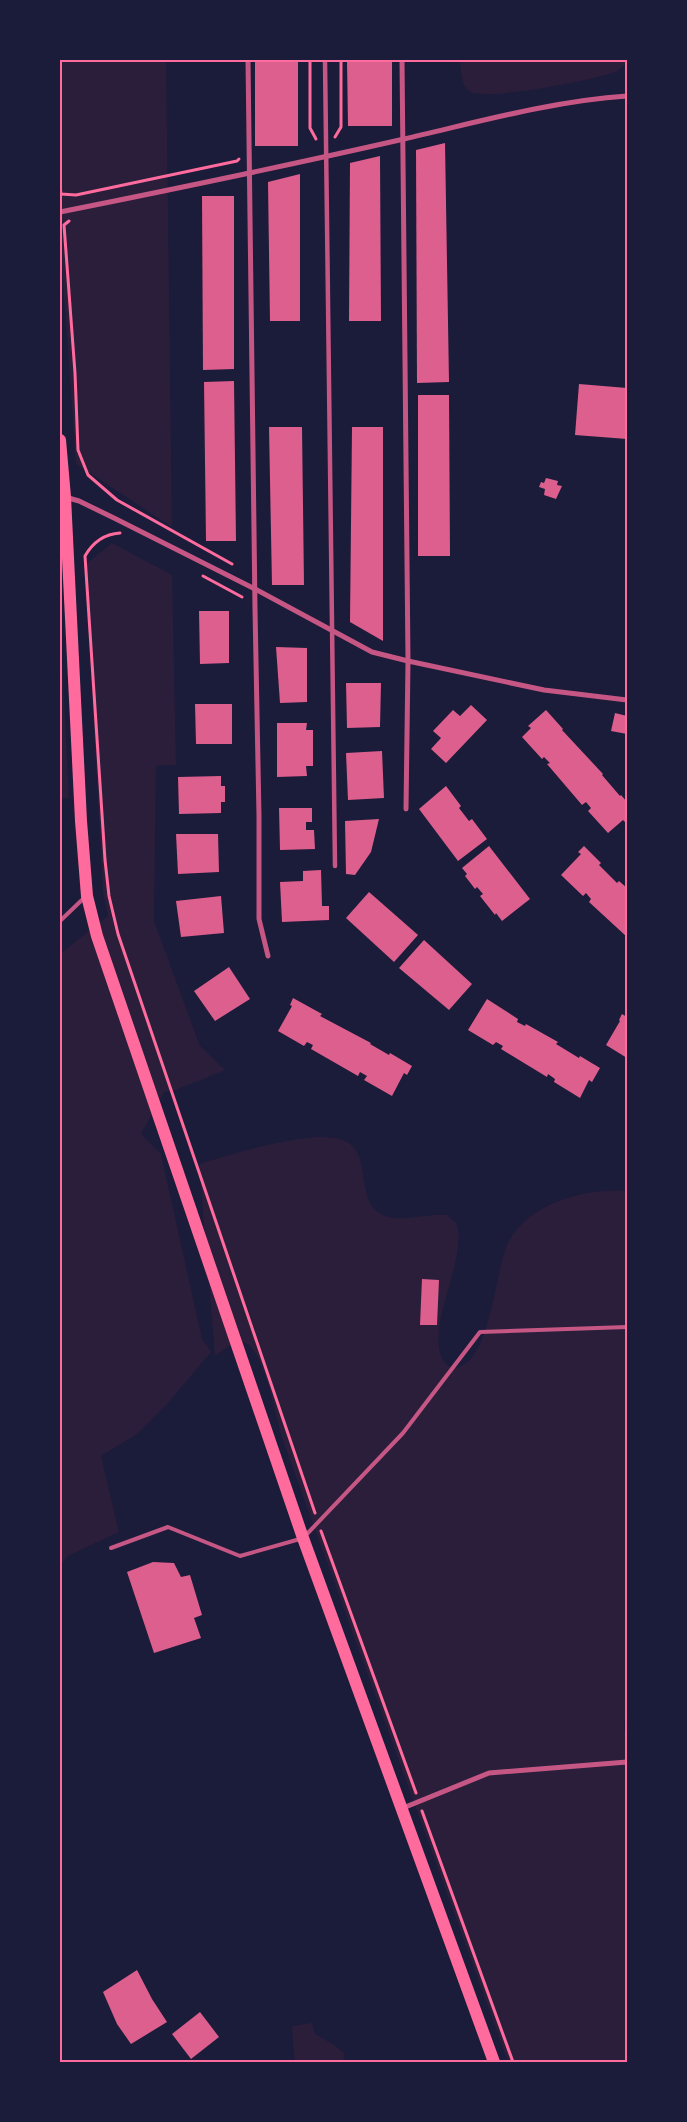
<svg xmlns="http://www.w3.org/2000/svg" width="687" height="2122" font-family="'Fira Sans',sans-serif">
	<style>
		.green { fill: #2a1e3b }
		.building { fill: #dd5f8e }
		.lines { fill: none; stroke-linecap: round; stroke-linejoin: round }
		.path { stroke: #ff6b9d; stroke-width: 3 }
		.service { stroke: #c65784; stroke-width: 4 }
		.pedestrian { stroke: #c65784; stroke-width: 4.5 }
		.minor { stroke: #c65784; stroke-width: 5 }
		.primary { stroke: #ff6b9d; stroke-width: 12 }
		.neatline { fill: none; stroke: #ff6b9d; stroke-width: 2 }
	</style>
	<rect width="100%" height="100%" fill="#1b1b3a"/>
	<g class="green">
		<polygon points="60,60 166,60 172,527 76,464 60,239"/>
		<path d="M 460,60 L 627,60 L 627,61 C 623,67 619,71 612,73 C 593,80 486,101 471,92 C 461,87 461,70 460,60 Z"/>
		<polygon points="112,543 172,575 176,765 156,766 154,921 200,1046 225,1070 176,1090 164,1092 141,1134 161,1154 202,1339 211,1352 168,1403 137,1434 101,1456 119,1532 68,1556 60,1566 60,954 108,916 103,892 85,565"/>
		<polygon points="60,616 69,798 60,799"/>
		<path d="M 318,1137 C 326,1137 337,1137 345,1141 C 374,1154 353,1204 385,1216 C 405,1222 427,1213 447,1215 L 456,1223 C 470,1255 424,1328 443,1360 C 446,1366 453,1369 459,1367 C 493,1355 494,1267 510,1239 C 532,1202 587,1188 627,1191 L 627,1694 L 624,1728 L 627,1743 L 627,2062 L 508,2062 L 281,1435 C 276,1416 263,1344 242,1342 C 232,1342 222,1351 215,1356 L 199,1164 C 239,1152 277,1140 318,1137 Z"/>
		<polygon points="312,2023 315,2034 333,2044 345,2054 342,2062 296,2062 294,2057 292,2026"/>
	</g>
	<g class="building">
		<rect x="255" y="60" width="43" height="86"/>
		<polygon points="347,60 392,60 392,126 348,126"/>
		<polygon points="445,143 449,382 417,383 416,150"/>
		<polygon points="380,156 381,321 349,321 350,163"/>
		<polygon points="300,174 300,321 270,321 268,182"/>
		<polygon points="202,196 234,196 234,369 203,370"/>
		<polygon points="234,381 236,541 206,541 204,382"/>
		<polygon points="579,384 627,388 627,439 575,435"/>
		<polygon points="418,395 449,395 450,556 418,556"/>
		<polygon points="269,427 302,427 304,585 272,585"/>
		<polygon points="352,427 383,427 383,641 350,622"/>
		<polygon points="546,478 558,481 557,485 562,486 556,499 544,495 545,489 539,487 541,482 544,483"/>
		<polygon points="199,611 229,611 229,663 200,664"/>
		<polygon points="276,647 307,648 307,702 280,703"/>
		<polygon points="346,683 381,683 380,727 347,728"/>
		<polygon points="195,704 232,704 232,744 196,744"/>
		<polygon points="471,705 487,720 446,763 431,749 441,738 433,731 453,710 460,716"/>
		<polygon points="546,710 563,729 562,730 603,774 602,775 620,796 621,795 627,802 627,820 625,822 623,820 608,833 588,811 591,808 586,802 582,805 547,764 550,763 544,757 542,759 522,737 531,728 528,726"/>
		<polygon points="615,713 627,716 627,734 611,731"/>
		<polygon points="277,723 307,723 306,730 313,730 313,766 306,766 307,776 277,777"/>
		<polygon points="382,751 384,798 348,800 346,753"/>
		<polygon points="221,776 221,786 225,786 225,802 221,802 221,813 179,814 178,777"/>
		<polygon points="446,786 461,806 459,808 469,821 472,819 487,839 458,861 419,809"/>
		<polygon points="279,808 312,808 312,822 306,822 306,830 314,830 315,849 280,850"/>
		<polygon points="379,819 371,852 355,875 346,874 345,821"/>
		<polygon points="176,834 218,834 219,872 178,874"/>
		<polygon points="489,846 530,899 502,921 496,913 495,915 480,896 483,894 477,887 475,889 465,876 467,874 462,868"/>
		<polygon points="584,846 601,863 599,865 617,883 619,881 627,888 627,937 589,902 591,899 586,893 583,896 561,875 581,854 578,852"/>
		<polygon points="321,870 322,906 329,906 329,920 282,922 280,882 303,881 303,871"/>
		<polygon points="369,892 418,935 394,962 346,918"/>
		<polygon points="221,896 224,933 181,937 176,901"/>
		<polygon points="424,940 472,984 449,1010 399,968"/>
		<polygon points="229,967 250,999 215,1021 194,991"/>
		<polygon points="293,998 322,1014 320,1016 371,1043 370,1044 389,1055 390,1053 412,1066 407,1075 404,1073 392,1096 364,1080 367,1076 360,1072 358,1076 311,1049 313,1045 307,1042 304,1046 278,1031 292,1006 290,1005"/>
		<polygon points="487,999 518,1019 517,1022 525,1026 526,1024 558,1042 556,1044 579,1058 580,1056 600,1068 592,1082 589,1080 580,1098 554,1082 555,1079 548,1074 547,1077 501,1049 503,1046 496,1042 493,1045 468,1030"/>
		<polygon points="622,1014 627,1017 627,1058 606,1045 620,1021 619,1020"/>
		<polygon points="422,1279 439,1280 437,1325 420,1325"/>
		<polygon points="153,1562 174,1563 181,1577 190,1575 202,1615 194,1618 201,1638 154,1653 127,1572"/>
		<polygon points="137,1970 152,1999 167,2022 131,2044 117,2024 103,1992"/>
		<polygon points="200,2012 219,2037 191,2059 172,2034"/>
	</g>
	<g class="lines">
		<g class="path">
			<polyline points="310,60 310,128 316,139"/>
			<polyline points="335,137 341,127 341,60"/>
			<polyline points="60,186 61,194 76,195 237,161 239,159"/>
			<polyline points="69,221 64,225 75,373 78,450 88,475 117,500 232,564"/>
			<path d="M 120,533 C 105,534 93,542 85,556 L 105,860 L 109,896 L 118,934 L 315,1513"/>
			<polyline points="203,576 242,597"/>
			<polyline points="321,1531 416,1793"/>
			<polyline points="422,1811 513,2062"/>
		</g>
		<g class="service">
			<polyline points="60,921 84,898"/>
			<polyline points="306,1535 403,1433 480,1332 627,1327"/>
			<polyline points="111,1548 168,1527 240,1556 300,1539"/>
		</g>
		<polyline class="pedestrian" points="325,60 335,866"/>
		<g class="minor">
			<polyline points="248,60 255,609 259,816 259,919 268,956"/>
			<polyline points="402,60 408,661 406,809"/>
			<path d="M 60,212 C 175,189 290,165 404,139 C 478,122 552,101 627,96"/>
			<polyline points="65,497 79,501 116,519 255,589 372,652 408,661 544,690 627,700"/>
			<polyline points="403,1808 489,1773 627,1762"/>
		</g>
		<polyline class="primary" points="60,440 65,497 81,821 87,896 97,936 303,1538 494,2062"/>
	</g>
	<rect width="687" height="2122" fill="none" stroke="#1b1b3a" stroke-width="122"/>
	<rect x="61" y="61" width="565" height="2000" class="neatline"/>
</svg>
